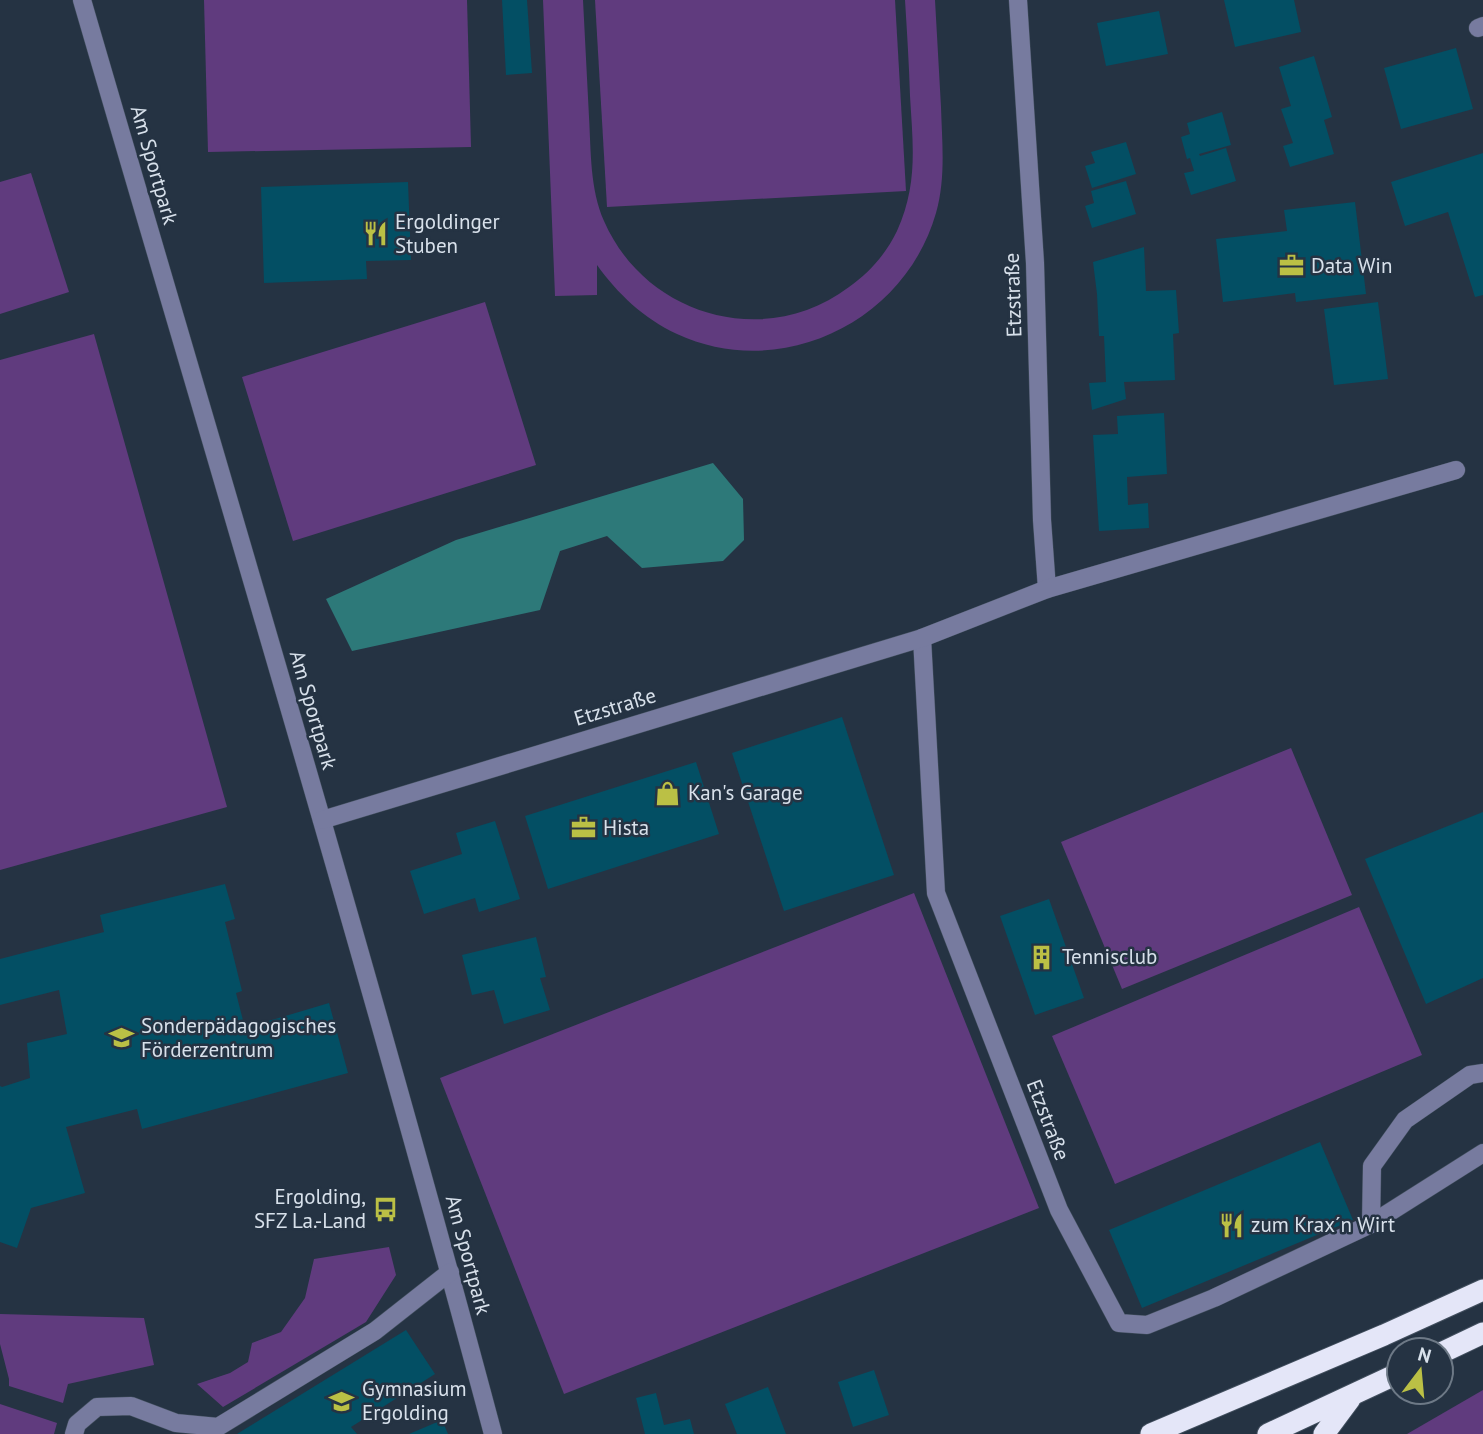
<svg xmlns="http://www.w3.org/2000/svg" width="1483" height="1434" font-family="'PT Sans',sans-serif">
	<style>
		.green { fill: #603b7e }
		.water { fill: #2d7979 }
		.building { fill: #034f64 }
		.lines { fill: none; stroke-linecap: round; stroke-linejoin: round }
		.minor-casing { stroke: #424f5e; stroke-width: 19 }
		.highway-casing { stroke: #424f5e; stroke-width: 23 }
		.minor { stroke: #777b9f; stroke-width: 18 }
		.highway { stroke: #e4e6f8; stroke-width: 21 }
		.labels { text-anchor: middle; stroke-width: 5; stroke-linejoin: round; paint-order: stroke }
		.street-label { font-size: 21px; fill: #d8e1eb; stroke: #253343 }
		.poi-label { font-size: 21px; fill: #d8e1eb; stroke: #253343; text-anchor: start }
	</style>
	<rect width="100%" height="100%" fill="#253343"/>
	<g class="green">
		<polygon points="204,0 467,0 471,147 208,152"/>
		<path d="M 543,0 L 583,0 C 585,39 587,78 589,117 C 591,152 590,189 604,221 C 646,317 766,350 849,287 C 869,273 886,254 897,231 C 918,184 913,146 910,96 C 909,64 907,32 905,0 L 935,0 C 937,36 939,71 941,107 C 942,142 946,178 936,213 C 905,322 781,382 677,334 C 643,318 618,294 597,265 L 597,295 L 555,296 Z"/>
		<polygon points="595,0 895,0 906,191 607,207"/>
		<polygon points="31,173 69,292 0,314 0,182"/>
		<polygon points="485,302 536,465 293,541 242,377"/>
		<polygon points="94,334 227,807 0,870 0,360"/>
		<polygon points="1291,748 1352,895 1122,989 1061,842"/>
		<polygon points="914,893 1039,1208 564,1394 440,1078"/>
		<polygon points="1359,907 1422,1055 1115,1184 1052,1036"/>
		<polygon points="389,1247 396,1275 366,1322 223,1407 197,1384 230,1373 248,1362 252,1343 281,1332 305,1298 314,1259"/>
		<polygon points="0,1314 144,1318 154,1365 68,1384 63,1403 9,1386 9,1379 0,1344"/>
		<polygon points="1483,1390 1483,1434 1407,1434"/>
		<polygon points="0,1404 57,1423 54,1434 0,1434"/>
	</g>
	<polygon class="water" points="713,463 743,499 744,540 723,561 642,568 607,536 560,551 540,610 352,651 326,599 456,540"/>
	<g class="building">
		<polygon points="502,0 527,0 532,73 506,75"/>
		<polygon points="1224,0 1294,0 1301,32 1235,47"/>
		<polygon points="1159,11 1168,54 1106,66 1097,23"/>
		<polygon points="1456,48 1473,109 1401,129 1384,68"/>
		<polygon points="1314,56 1332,117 1324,120 1334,154 1290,167 1283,146 1293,143 1281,109 1291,106 1279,67"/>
		<polygon points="1222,112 1231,145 1199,154 1200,156 1226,148 1236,181 1191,195 1184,173 1194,171 1190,158 1187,159 1181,137 1190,134 1187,123"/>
		<polygon points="1126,142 1136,174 1092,188 1085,166 1095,163 1091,152"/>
		<polygon points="1483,153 1483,295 1475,297 1448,212 1405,226 1391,182"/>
		<polygon points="1126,181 1136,214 1092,228 1085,206 1094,203 1091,191"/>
		<polygon points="408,182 411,260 366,261 367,279 264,283 261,187"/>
		<polygon points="1355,202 1366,294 1296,302 1295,293 1223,302 1216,239 1287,231 1284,210"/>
		<polygon points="1144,247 1146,291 1176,290 1179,333 1173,334 1175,380 1124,382 1126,399 1092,410 1089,383 1106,382 1104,336 1099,336 1097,294 1093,262"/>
		<polygon points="1378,302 1388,379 1334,385 1324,309"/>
		<polygon points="1164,413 1167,474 1127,477 1128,505 1148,503 1149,528 1099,531 1093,435 1118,434 1117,416"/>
		<polygon points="842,717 894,875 784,911 732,753"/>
		<polygon points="696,762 719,834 548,889 525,816"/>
		<polygon points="1483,812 1483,978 1426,1004 1365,859"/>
		<polygon points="495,821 520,899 479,912 475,898 424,914 410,871 462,854 456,833"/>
		<polygon points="225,884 235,919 225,922 242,991 236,993 245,1028 329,1003 348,1073 142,1129 137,1109 66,1127 85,1193 31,1208 17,1248 0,1242 0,1086 2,1087 30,1078 27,1043 67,1034 59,990 0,1005 0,959 104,932 100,915"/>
		<polygon points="1049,899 1084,998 1035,1015 1000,916"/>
		<polygon points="536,937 546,977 540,978 550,1010 504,1024 494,990 472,995 462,955"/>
		<polygon points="1320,1142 1353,1220 1142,1308 1109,1230"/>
		<polygon points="406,1330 435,1374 351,1427 357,1434 237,1434"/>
		<polygon points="874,1370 889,1415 853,1427 838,1382"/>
		<polygon points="768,1387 786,1434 737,1434 725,1404"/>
		<polygon points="656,1393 664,1425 690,1419 694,1434 645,1434 636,1398"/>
		<polygon points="442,1420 448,1434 409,1434"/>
	</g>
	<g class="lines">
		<defs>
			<g id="minor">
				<path d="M 82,0 C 221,477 365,954 493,1434"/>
				<polyline points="1018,0 1035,263 1042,520 1047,589"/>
				<polyline points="1478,28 1483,26"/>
				<polyline points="922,638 936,893 1059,1210 1119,1323 1147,1325 1214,1298 1371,1224 1483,1153"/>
				<polyline points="322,820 922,638 1047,589 1456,470"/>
				<polyline points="1371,1224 1372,1166 1405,1120 1470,1075 1483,1073"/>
				<polyline points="74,1434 77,1424 97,1407 131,1406 176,1423 218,1427 375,1331 450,1272"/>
			</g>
			<g id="highway">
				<polyline points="1441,1353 1483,1333"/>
				<polyline points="1151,1434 1384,1335 1483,1290"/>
				<polyline points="1268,1434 1399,1373"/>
				<polyline points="1324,1434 1350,1399"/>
			</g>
		</defs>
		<use href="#minor" class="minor-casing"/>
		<use href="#highway" class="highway-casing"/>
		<use href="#minor" class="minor"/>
		<use href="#highway" class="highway"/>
	</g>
	<defs>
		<symbol id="restaurant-bare" viewBox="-9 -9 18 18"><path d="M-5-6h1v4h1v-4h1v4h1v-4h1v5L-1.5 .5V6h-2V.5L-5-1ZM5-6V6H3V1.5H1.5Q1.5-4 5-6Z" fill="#bbc045" stroke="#253343" stroke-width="2.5" paint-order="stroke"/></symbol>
		<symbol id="office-bare" viewBox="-9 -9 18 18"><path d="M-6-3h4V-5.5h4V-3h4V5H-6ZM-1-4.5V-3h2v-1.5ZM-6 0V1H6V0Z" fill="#bbc045" stroke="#253343" stroke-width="2.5" paint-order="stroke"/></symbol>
		<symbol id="shop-bare" viewBox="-9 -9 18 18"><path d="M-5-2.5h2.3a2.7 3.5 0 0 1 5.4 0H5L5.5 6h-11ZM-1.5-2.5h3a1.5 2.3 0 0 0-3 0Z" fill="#bbc045" stroke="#253343" stroke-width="2.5" paint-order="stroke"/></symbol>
		<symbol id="building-bare" viewBox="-9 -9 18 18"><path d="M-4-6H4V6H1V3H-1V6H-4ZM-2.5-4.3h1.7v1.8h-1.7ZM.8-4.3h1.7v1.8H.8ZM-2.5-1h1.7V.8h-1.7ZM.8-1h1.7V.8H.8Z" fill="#bbc045" stroke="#253343" stroke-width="2.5" paint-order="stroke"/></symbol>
		<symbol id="school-bare" viewBox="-9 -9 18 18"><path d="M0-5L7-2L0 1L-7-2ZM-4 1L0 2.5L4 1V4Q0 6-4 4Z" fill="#bbc045" stroke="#253343" stroke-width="2.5" paint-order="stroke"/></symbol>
		<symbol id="bus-bare" viewBox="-9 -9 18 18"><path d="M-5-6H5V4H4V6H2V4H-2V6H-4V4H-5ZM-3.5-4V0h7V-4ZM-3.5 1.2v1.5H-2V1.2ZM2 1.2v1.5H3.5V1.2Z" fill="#bbc045" stroke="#253343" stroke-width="2.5" paint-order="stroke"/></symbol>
	</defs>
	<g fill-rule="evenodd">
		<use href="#restaurant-bare" x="358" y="216" width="35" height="35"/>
		<use href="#office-bare" x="1274" y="248" width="35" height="35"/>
		<use href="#shop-bare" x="650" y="776" width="35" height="35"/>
		<use href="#office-bare" x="566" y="810" width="35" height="35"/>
		<use href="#building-bare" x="1024" y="940" width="35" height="35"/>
		<use href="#school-bare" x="104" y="1020" width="35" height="35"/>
		<use href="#bus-bare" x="368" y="1192" width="35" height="35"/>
		<use href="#restaurant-bare" x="1214" y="1208" width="35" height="35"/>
		<use href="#school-bare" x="324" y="1384" width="35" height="35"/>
	</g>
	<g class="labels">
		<g class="street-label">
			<text transform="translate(154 165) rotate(74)" y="7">Am Sportpark</text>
			<text transform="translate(1013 295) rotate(-92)" y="7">Etzstraße</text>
			<text transform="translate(615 707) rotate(-17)" y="7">Etzstraße</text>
			<text transform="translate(313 710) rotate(74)" y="7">Am Sportpark</text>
			<text transform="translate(1048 1120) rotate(69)" y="7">Etzstraße</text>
			<text transform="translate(468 1255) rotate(75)" y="7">Am Sportpark</text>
		</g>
		<g class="poi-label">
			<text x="395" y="229">Ergoldinger<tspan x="395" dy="24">Stuben</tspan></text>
			<text x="1311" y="273">Data Win</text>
			<text x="688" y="800">Kan's Garage</text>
			<text x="603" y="835">Hista</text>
			<text x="1062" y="964">Tennisclub</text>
			<text x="141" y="1033">Sonderpädagogisches<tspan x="141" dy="24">Förderzentrum</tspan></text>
			<text x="366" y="1204" text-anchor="end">Ergolding,<tspan x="366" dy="24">SFZ La.-Land</tspan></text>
			<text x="1251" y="1232">zum Krax´n Wirt</text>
			<text x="362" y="1396">Gymnasium<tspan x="362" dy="24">Ergolding</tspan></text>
		</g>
	</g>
	<g transform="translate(1420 1371) rotate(16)"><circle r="33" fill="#253343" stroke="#6d7986" stroke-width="2"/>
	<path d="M0-5L12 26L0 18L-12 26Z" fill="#bbc045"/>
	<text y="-10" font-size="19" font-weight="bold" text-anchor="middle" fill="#d8e1eb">N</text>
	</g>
</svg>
